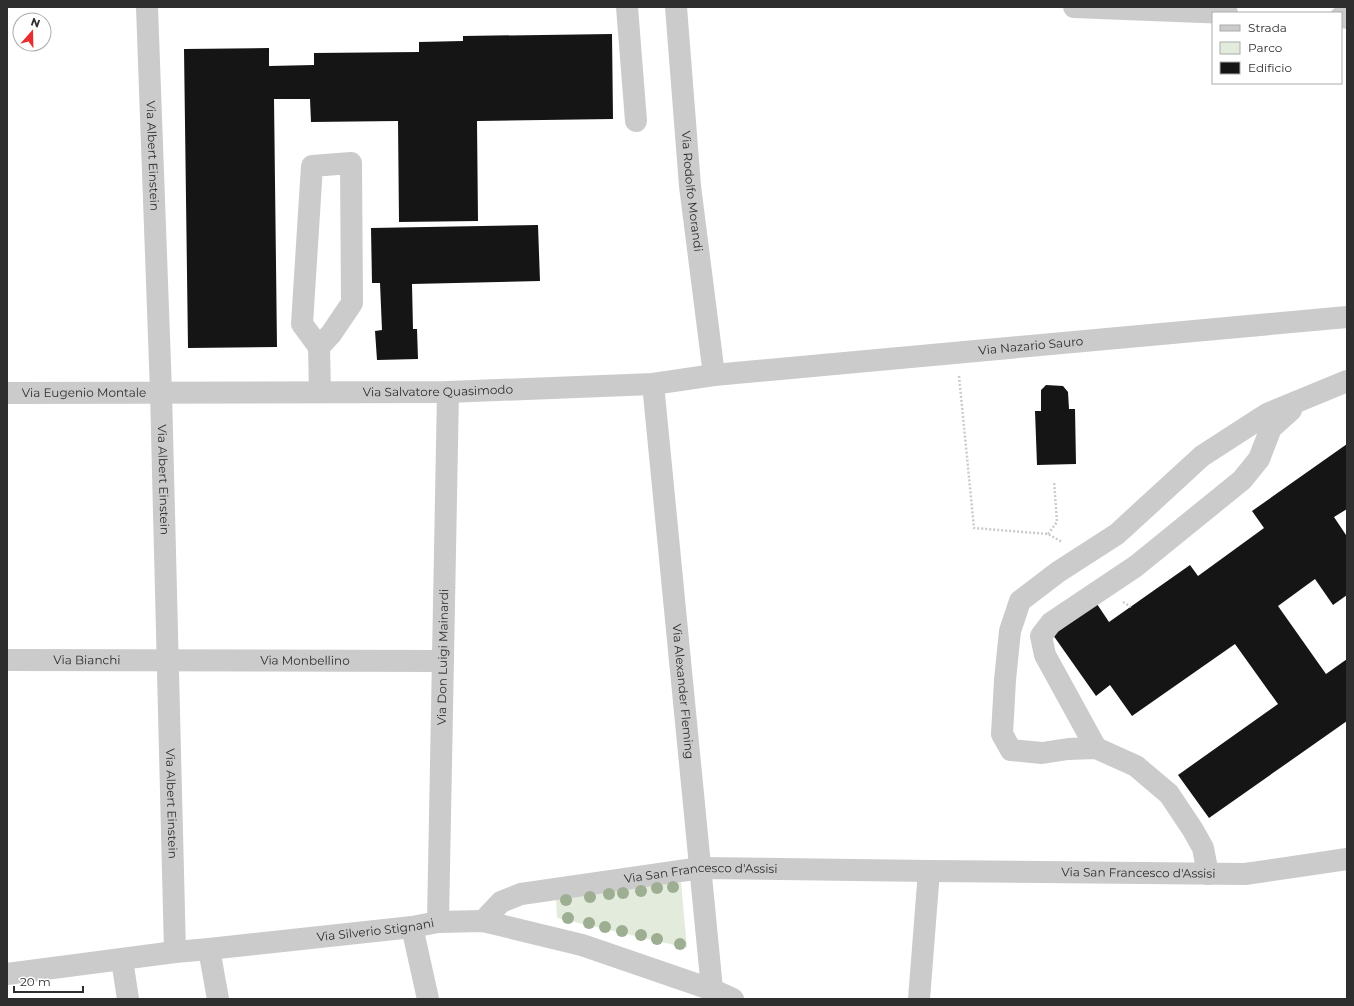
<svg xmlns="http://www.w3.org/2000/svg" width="1354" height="1006" font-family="Montserrat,sans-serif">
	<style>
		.green { fill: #e3ecdc }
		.building { fill: #151515 }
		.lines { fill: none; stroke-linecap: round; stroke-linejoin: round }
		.path { stroke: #cbcbcb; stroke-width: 2.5; stroke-dasharray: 2 2; stroke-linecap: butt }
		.minor { stroke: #cbcbcb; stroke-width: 22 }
		.tree { fill: #9eae93 }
		.labels { text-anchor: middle; stroke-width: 4; stroke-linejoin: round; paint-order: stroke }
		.street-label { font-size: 12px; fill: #2e2e2e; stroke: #fff }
	</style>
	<rect width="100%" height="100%" fill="#fff"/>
	<polygon class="green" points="681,882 687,948 557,918 556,898"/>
	<g class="building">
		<polygon points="612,34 613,119 477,121 478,221 399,222 398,121 311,122 310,99 274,99 277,347 188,348 184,49 269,48 269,66 314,65 314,53 419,52 419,42 463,41 463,36"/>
		<polygon points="538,225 540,281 412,284 413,329 417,329 418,359 377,360 375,331 382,330 380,283 372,283 371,228"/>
		<polygon points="1046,385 1063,386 1068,392 1069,409 1075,409 1076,464 1037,465 1035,411 1041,411 1041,390"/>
		<polygon points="1347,444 1347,509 1334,517 1346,535 1347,534 1347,595 1333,605 1315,579 1278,606 1326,674 1347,659 1347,721 1209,818 1178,775 1278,704 1235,644 1132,716 1110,685 1096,696 1053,635 1097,604 1109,622 1190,565 1198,576 1264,528 1252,511"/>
	</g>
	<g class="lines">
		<g class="path">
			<polyline points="959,376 974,528 1048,534 1062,542"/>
			<polyline points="1048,534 1057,522 1054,481"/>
			<polyline points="1123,602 1131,607"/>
		</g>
		<g class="minor">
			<path id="s1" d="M 147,7 L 161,392 L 175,952"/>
			<polyline points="627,7 636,121"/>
			<path id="s2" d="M 676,7 L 690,186 L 714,375"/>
			<polyline points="1074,7 1227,13"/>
			<polyline points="1341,17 1347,18"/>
			<polyline points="319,347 331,334 352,303 351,163 312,166 302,324 319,347 320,392"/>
			<path id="s3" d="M 653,384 L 713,999"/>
			<path id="s4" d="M 7,393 L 448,392 L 653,384 L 714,375 L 1347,317"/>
			<path id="s5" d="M 7,660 L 443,661"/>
			<polyline points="1096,748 1045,655 1041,636 1051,623 1136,566 1242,480 1259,459 1271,428 1291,410"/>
			<polyline points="1208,874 1203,848 1193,830 1169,794 1136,766 1096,748 1068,749 1042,753 1011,750 1002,734 1005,680 1010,631 1020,601 1058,572 1117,534 1202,456 1267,414 1347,381"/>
			<path id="s6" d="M 483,921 L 501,902 L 521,894 L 701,868 L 929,871 L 1245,874 L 1347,859"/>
			<path id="s7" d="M 438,922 L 448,392"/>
			<polyline points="412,927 428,999"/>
			<polyline points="209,949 218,999"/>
			<polyline points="122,960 128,999"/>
			<path id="s8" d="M 7,974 L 175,952 L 209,949 L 412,927 L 438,922 L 483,921 L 582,945 L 713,990 L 733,999"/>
			<polyline points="919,999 929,871"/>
		</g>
	</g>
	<g class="tree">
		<circle cx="673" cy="887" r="6"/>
		<circle cx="657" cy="888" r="6"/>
		<circle cx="641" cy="891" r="6"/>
		<circle cx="623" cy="893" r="6"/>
		<circle cx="609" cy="894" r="6"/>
		<circle cx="590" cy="897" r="6"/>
		<circle cx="566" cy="900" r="6"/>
		<circle cx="568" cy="918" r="6"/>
		<circle cx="589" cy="923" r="6"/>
		<circle cx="605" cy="927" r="6"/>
		<circle cx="622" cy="931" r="6"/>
		<circle cx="641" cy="935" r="6"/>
		<circle cx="657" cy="939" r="6"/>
		<circle cx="680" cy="944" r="6"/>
	</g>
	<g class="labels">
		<g class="street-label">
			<text dy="4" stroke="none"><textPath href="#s1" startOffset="149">Via Albert Einstein</textPath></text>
			<text dy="4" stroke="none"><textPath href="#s2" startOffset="185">Via Rodolfo Morandi</textPath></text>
			<text dy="4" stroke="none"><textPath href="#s4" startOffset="1026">Via Nazario Sauro</textPath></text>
			<text dy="4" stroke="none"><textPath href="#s4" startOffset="431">Via Salvatore Quasimodo</textPath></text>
			<text dy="4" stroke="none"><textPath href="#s4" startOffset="77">Via Eugenio Montale</textPath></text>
			<text dy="4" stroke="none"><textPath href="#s1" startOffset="473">Via Albert Einstein</textPath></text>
			<text dy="4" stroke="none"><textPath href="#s7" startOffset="265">Via Don Luigi Mainardi</textPath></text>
			<text dy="4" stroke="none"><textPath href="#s5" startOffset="80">Via Bianchi</textPath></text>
			<text dy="4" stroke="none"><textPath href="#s5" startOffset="298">Via Monbellino</textPath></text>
			<text dy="4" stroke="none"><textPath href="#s3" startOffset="309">Via Alexander Fleming</textPath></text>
			<text dy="4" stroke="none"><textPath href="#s1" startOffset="797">Via Albert Einstein</textPath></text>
			<text dy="4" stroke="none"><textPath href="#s6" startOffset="667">Via San Francesco d'Assisi</textPath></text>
			<text dy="4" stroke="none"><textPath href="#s6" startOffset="229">Via San Francesco d'Assisi</textPath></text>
			<text dy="4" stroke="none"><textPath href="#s8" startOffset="371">Via Silverio Stignani</textPath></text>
		</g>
	</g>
	<rect width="1354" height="1006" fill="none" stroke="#2e2e2e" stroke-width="16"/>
	<rect x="1212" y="12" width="130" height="72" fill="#ffffff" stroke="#ababab"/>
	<rect x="1220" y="25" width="20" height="6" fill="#cbcbcb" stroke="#ababab"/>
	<text x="1248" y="32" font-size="12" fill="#2e2e2e">Strada</text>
	<rect x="1220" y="42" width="20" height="12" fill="#e3ecdc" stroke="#ababab"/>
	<text x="1248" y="52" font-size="12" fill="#2e2e2e">Parco</text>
	<rect x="1220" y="62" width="20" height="12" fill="#151515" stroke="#ababab"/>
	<text x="1248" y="72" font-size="12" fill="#2e2e2e">Edificio</text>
	<g transform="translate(32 32) rotate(20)"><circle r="19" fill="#ffffff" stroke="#ababab"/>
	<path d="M0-3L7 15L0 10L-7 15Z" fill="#e82d2f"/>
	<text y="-6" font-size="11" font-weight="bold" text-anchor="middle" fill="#2e2e2e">N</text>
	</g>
	<path d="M14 986v6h69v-6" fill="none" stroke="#2e2e2e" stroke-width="2"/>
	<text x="20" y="986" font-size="12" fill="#2e2e2e" stroke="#ffffff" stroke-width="3" paint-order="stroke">20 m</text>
</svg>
